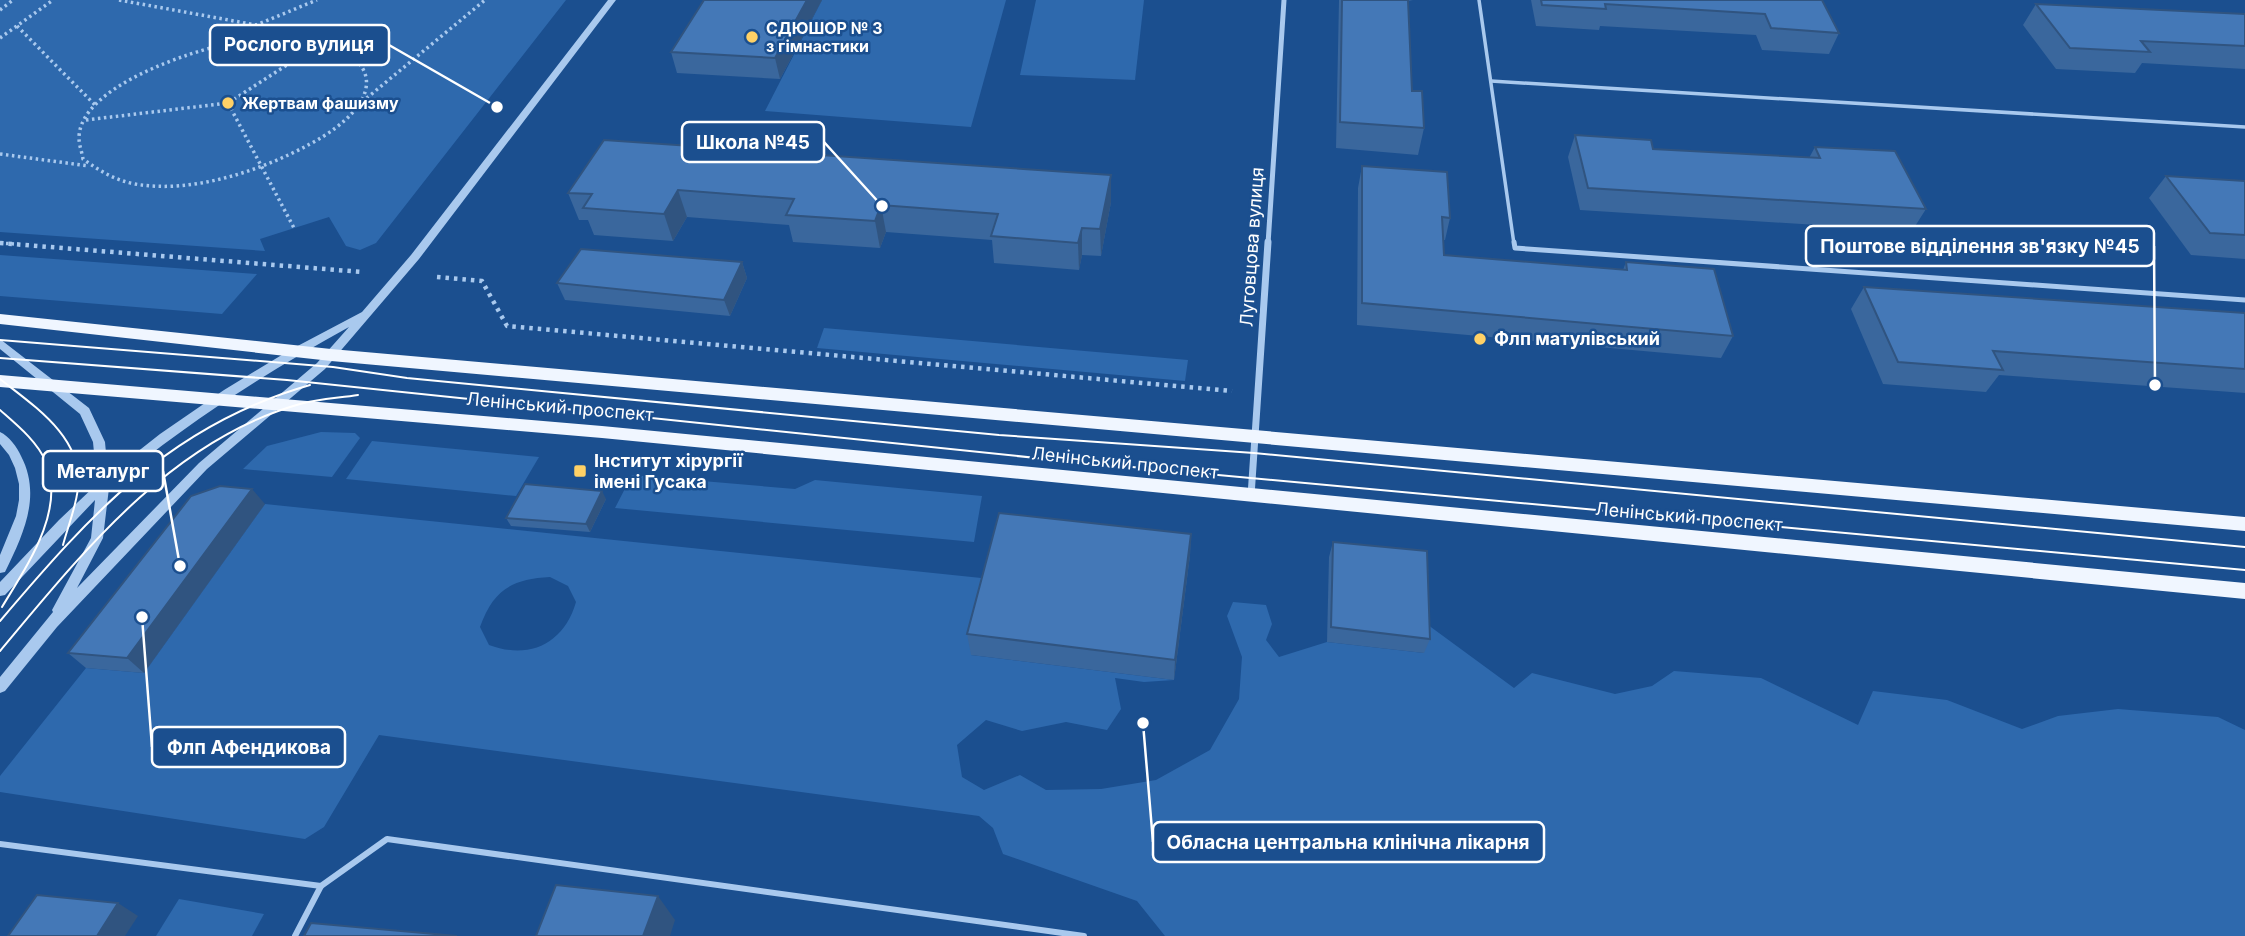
<svg xmlns="http://www.w3.org/2000/svg" width="2245" height="936" font-family="Inter,sans-serif">
	<style>
		.green { fill: #2e69ad; fill-rule: evenodd }
		.lines { fill: none; stroke-linecap: round; stroke-linejoin: round }
		.path-far1 { stroke: #a9c9ee; stroke-width: 3.5; stroke-dasharray: 2.5 3.5; stroke-linecap: butt }
		.path { stroke: #a9c9ee; stroke-width: 4.5; stroke-dasharray: 3.5 5; stroke-linecap: butt }
		.service-far2 { stroke: #a9c9ee; stroke-width: 3.5 }
		.service-far1 { stroke: #a9c9ee; stroke-width: 5 }
		.service { stroke: #a9c9ee; stroke-width: 6 }
		.minor-far1 { stroke: #a9c9ee; stroke-width: 5 }
		.minor { stroke: #a9c9ee; stroke-width: 7 }
		.tertiary { fill: #a9c9ee; fill-rule: evenodd }
		.primary { fill: #f0f6ff; fill-rule: evenodd }
		.tram { stroke: #fff; stroke-width: 2 }
		.wall { fill: #3a679d }
		.shaded-wall { fill: #305480 }
		.building { fill: #4478b7; stroke: #305480; stroke-width: 2 }
		.poi-dot { fill: #ffd166; stroke: #1b4f8f; stroke-width: 2.5 }
		.labels { text-anchor: middle; stroke-width: 5; stroke-linejoin: round; paint-order: stroke }
		.far-poi-label { font-size: 16px; font-weight: bold; fill: #fff; stroke: #1b4f8f; text-anchor: start }
		.street-label { font-size: 18px; fill: #fff; stroke: #1b4f8f }
		.poi-label { font-size: 18px; font-weight: bold; fill: #fff; stroke: #1b4f8f; text-anchor: start }
		.leader { fill: none; stroke: #fff; stroke-width: 2.5 }
		.callout-dot { fill: #fff; stroke: #1b4f8f; stroke-width: 2.5 }
		.callout { fill: #1b4f8f; stroke: #fff; stroke-width: 2.5 }
		.callout-label { font-size: 19px; text-anchor: middle; font-weight: bold; fill: #fff }
	</style>
	<rect width="100%" height="100%" fill="#1b4f8f"/>
	<g class="green">
		<polygon points="0,0 566,0 376,243 360,250 346,246 329,217 260,239 265,251 0,232"/>
		<polygon points="822,0 1006,0 971,127 765,111"/>
		<polygon points="1036,0 1144,0 1135,80 1020,75"/>
		<polygon points="0,255 257,274 222,314 0,296"/>
		<polygon points="824,328 1188,360 1185,381 817,348"/>
		<polygon points="321,432 355,433 360,438 332,477 243,469 267,446"/>
		<polygon points="372,441 539,457 516,496 346,479"/>
		<polygon points="632,475 795,489 815,480 982,496 974,542 615,508"/>
		<path d="M 265,504 L 991,579 L 971,655 L 1174,680 L 1144,682 L 1115,678 L 1121,709 L 1107,730 L 1066,722 L 1022,731 L 986,720 L 957,745 L 962,777 L 984,790 L 1020,775 L 1046,790 L 1101,789 L 1156,780 L 1210,750 L 1239,699 L 1242,657 L 1227,616 L 1233,602 L 1266,605 L 1272,624 L 1266,640 L 1279,657 L 1327,642 L 1424,653 L 1424,622 L 1514,688 L 1532,673 L 1615,694 L 1652,686 L 1674,671 L 1761,678 L 1858,725 L 1873,691 L 1947,700 L 2022,729 L 2058,716 L 2118,709 L 2218,717 L 2245,730 L 2245,936 L 1165,936 L 1137,901 L 1003,854 L 993,828 L 979,816 L 379,735 L 324,827 L 305,839 L 0,792 L 0,776 L 86,668 L 144,673 ZM 550,577 L 568,586 L 576,602 C 564,644 529,660 489,645 L 480,627 C 493,590 512,579 550,577 Z"/>
		<polygon points="179,899 264,914 252,936 156,936"/>
	</g>
	<g class="lines">
		<g class="path-far1">
			<polyline points="119,0 256,25"/>
			<polyline points="0,10 13,0"/>
			<polyline points="17,26 96,106"/>
			<path d="M 300,37 C 391,54 383,105 310,144 C 261,171 191,194 135,184 C 114,180 100,171 83,159 C 82,152 79,145 79,138 C 79,87 191,51 231,43 C 253,38 277,37 300,37 Z"/>
			<polyline points="0,38 53,0"/>
			<polyline points="255,38 256,25 317,0"/>
			<polyline points="362,102 485,0"/>
			<polyline points="228,103 294,228"/>
			<polyline points="86,120 228,103 324,41"/>
			<polyline points="0,154 89,166"/>
			<polyline points="0,243 14,244"/>
		</g>
		<g class="path">
			<polyline points="0,243 362,272"/>
			<polyline points="437,277 482,281 507,326 1232,391"/>
		</g>
		<g class="service-far2">
			<polyline points="1479,0 1514,244"/>
			<polyline points="1491,81 2245,127"/>
		</g>
		<polyline class="service-far1" points="1514,242 1515,248 2245,300"/>
		<g class="service">
			<polyline points="0,844 321,886"/>
			<polyline points="295,936 321,886 387,839 1084,936"/>
		</g>
		<polyline class="minor-far1" points="1268,244 1284,0"/>
		<polyline class="minor" points="1251,496 1268,242"/>
		<g class="tertiary">
			<path d="M 608,0 L 616,0 L 419,259 L 325,369 L 207,469 L 57,627 L 5,691 L 0,693 L 0,677 L 53,612 L 52,610 L 91,538 L 95,500 L 5,595 L 0,596 L 0,582 L 59,520 L 97,484 L 93,442 L 80,414 L 0,349 L 0,339 L 89,408 L 105,442 L 108,475 L 160,434 L 224,390 L 290,350 L 362,312 L 411,255 ZM 349,327 L 317,363 L 199,463 L 77,588 L 103,538 L 109,488 C 183,425 264,374 349,327 Z"/>
			<path d="M 0,432 C 9,436 17,447 21,456 C 42,496 23,535 5,572 L 0,573 L 0,555 L 16,516 L 19,500 L 19,484 L 15,468 L 9,455 L 0,444 Z"/>
		</g>
		<g class="primary">
			<polygon points="0,314 331,349 2245,517 2245,531 331,361 0,324"/>
			<polygon points="0,375 602,426 2245,583 2245,599 602,438 0,387"/>
		</g>
		<g class="tram">
			<polyline points="0,340 333,367 407,378 999,435 1254,453 2245,547"/>
			<polyline points="0,358 287,380 1046,459 2245,570"/>
			<path d="M 0,379 C 34,406 84,438 78,488 C 76,507 68,526 63,545"/>
			<path d="M 0,410 C 17,425 37,441 46,462 C 66,511 26,567 2,607"/>
			<path d="M 0,621 C 91,514 170,425 310,385"/>
			<path d="M 0,651 C 82,553 171,440 300,404 C 318,399 339,398 358,395"/>
		</g>
	</g>
	<g class="wall">
		<polygon points="704,0 822,0 780,79 677,73 671,52"/>
		<polygon points="1339,0 1413,0 1408,1 1412,91 1424,128 1418,155 1336,148"/>
		<polygon points="1531,0 1822,0 1839,33 1829,54 1762,50 1756,35 1600,26 1599,30 1536,26"/>
		<polygon points="2036,4 2245,14 2245,69 2142,63 2135,73 2056,69 2023,25"/>
		<polygon points="1575,135 1653,149 1809,158 1815,147 1926,209 1912,231 1580,210 1568,157"/>
		<polygon points="1362,166 1450,218 1445,240 1443,240 1444,255 1623,270 1626,262 1733,336 1721,358 1357,325 1358,188"/>
		<polygon points="1111,175 1111,202 1101,256 1082,255 1079,270 994,263 992,240 886,232 880,248 793,242 789,225 687,217 673,241 594,235 588,220 579,220 568,193"/>
		<polygon points="2166,176 2245,181 2245,259 2191,255 2149,198"/>
		<polygon points="742,262 747,278 730,316 565,300 557,283"/>
		<polygon points="1864,287 2245,313 2245,393 1999,375 1986,392 1883,384 1851,309"/>
		<polygon points="606,499 590,532 511,526 506,518"/>
		<polygon points="265,504 144,673 86,668 68,653"/>
		<polygon points="1191,534 1190,555 1174,680 971,655 967,634"/>
		<polygon points="1333,542 1430,639 1424,653 1327,642 1329,557"/>
	</g>
	<g class="shaded-wall">
		<polygon points="807,0 822,0 780,79 775,58"/>
		<polygon points="1111,175 1111,202 1101,256 1100,229"/>
		<polygon points="678,190 687,217 673,241 664,214"/>
		<polygon points="881,205 886,232 880,248 875,221"/>
		<polygon points="1082,228 1082,255 1079,270 1078,243"/>
		<polygon points="742,262 747,278 730,316 724,300"/>
		<polygon points="252,489 265,504 144,673 127,658"/>
		<polygon points="602,491 606,499 590,532 586,524"/>
		<polygon points="1191,534 1190,555 1174,680 1175,660"/>
		<polygon points="658,896 675,920 670,936 643,936"/>
		<polygon points="118,903 138,916 125,936 97,936"/>
	</g>
	<g class="building">
		<polygon points="704,0 807,0 775,58 671,52"/>
		<polygon points="1342,0 1408,0 1412,91 1422,91 1424,128 1340,122"/>
		<polygon points="1541,0 1822,0 1839,33 1771,28 1765,14 1605,4 1606,9 1542,5"/>
		<polygon points="2036,4 2245,14 2245,46 2141,41 2150,52 2070,48"/>
		<polygon points="1575,135 1651,140 1653,149 1820,158 1815,147 1895,151 1926,209 1588,188"/>
		<polygon points="604,140 1111,175 1100,229 1082,228 1078,243 991,236 998,214 881,205 875,221 786,215 794,199 678,190 664,214 583,208 592,194 568,193"/>
		<polygon points="1362,166 1447,172 1450,218 1442,217 1444,255 1627,270 1626,262 1714,269 1733,336 1362,303"/>
		<polygon points="2166,176 2245,181 2245,235 2210,233"/>
		<polygon points="581,249 742,262 724,300 557,283"/>
		<polygon points="1864,287 2245,313 2245,369 1993,351 2003,370 1898,362"/>
		<polygon points="525,484 602,491 586,524 506,518"/>
		<polygon points="220,486 252,489 127,658 68,653 191,496"/>
		<polygon points="999,513 1191,534 1175,660 967,634"/>
		<polygon points="1333,542 1427,551 1430,639 1331,627"/>
		<polygon points="556,885 658,896 643,936 536,936"/>
		<polygon points="37,895 118,903 97,936 8,936"/>
		<polygon points="311,923 457,936 304,936"/>
	</g>
	<g class="poi-dot">
		<circle cx="752" cy="37" r="7"/>
		<circle cx="228" cy="103" r="7"/>
		<circle cx="1480" cy="339" r="7"/>
		<rect x="573" y="464" width="14" height="14" rx="3.5"/>
	</g>
	<g class="labels">
		<g class="far-poi-label">
			<text x="766" y="34">СДЮШОР № 3<tspan x="766" dy="18">з гімнастики</tspan></text>
			<text x="242" y="109">Жертвам фашизму</text>
		</g>
		<g class="street-label">
			<text transform="translate(1252 247) rotate(-86)" y="6">Луговцова вулиця</text>
			<text transform="translate(560 407) rotate(5)" y="6">Ленінський проспект</text>
			<text transform="translate(1125 463) rotate(6)" y="6">Ленінський проспект</text>
			<text transform="translate(1689 517) rotate(5)" y="6">Ленінський проспект</text>
		</g>
		<g class="poi-label">
			<text x="1494" y="345">Флп матулівський</text>
			<text x="594" y="467">Інститут хірургії<tspan x="594" dy="21">імені Гусака</tspan></text>
		</g>
	</g>
	<path class="leader" d="M497 107L389 45M882 206L824 142M2155 385L2154 246M180 566L163 471M142 617L152 747M1143 723L1153 842"/>
	<g class="callout-dot">
		<circle cx="497" cy="107" r="7"/>
		<circle cx="882" cy="206" r="7"/>
		<circle cx="2155" cy="385" r="7"/>
		<circle cx="180" cy="566" r="7"/>
		<circle cx="142" cy="617" r="7"/>
		<circle cx="1143" cy="723" r="7"/>
	</g>
	<g class="callout">
		<rect x="210" y="25" width="179" height="40" rx="7"/>
		<rect x="682" y="122" width="142" height="40" rx="7"/>
		<rect x="1806" y="226" width="348" height="40" rx="7"/>
		<rect x="43" y="451" width="120" height="40" rx="7"/>
		<rect x="152" y="727" width="193" height="40" rx="7"/>
		<rect x="1153" y="822" width="391" height="40" rx="7"/>
	</g>
	<g class="callout-label">
		<text x="299" y="51">Рослого вулиця</text>
		<text x="753" y="149">Школа №45</text>
		<text x="1980" y="253">Поштове відділення зв'язку №45</text>
		<text x="103" y="478">Металург</text>
		<text x="249" y="754">Флп Афендикова</text>
		<text x="1348" y="849">Обласна центральна клінічна лікарня</text>
	</g>
</svg>
